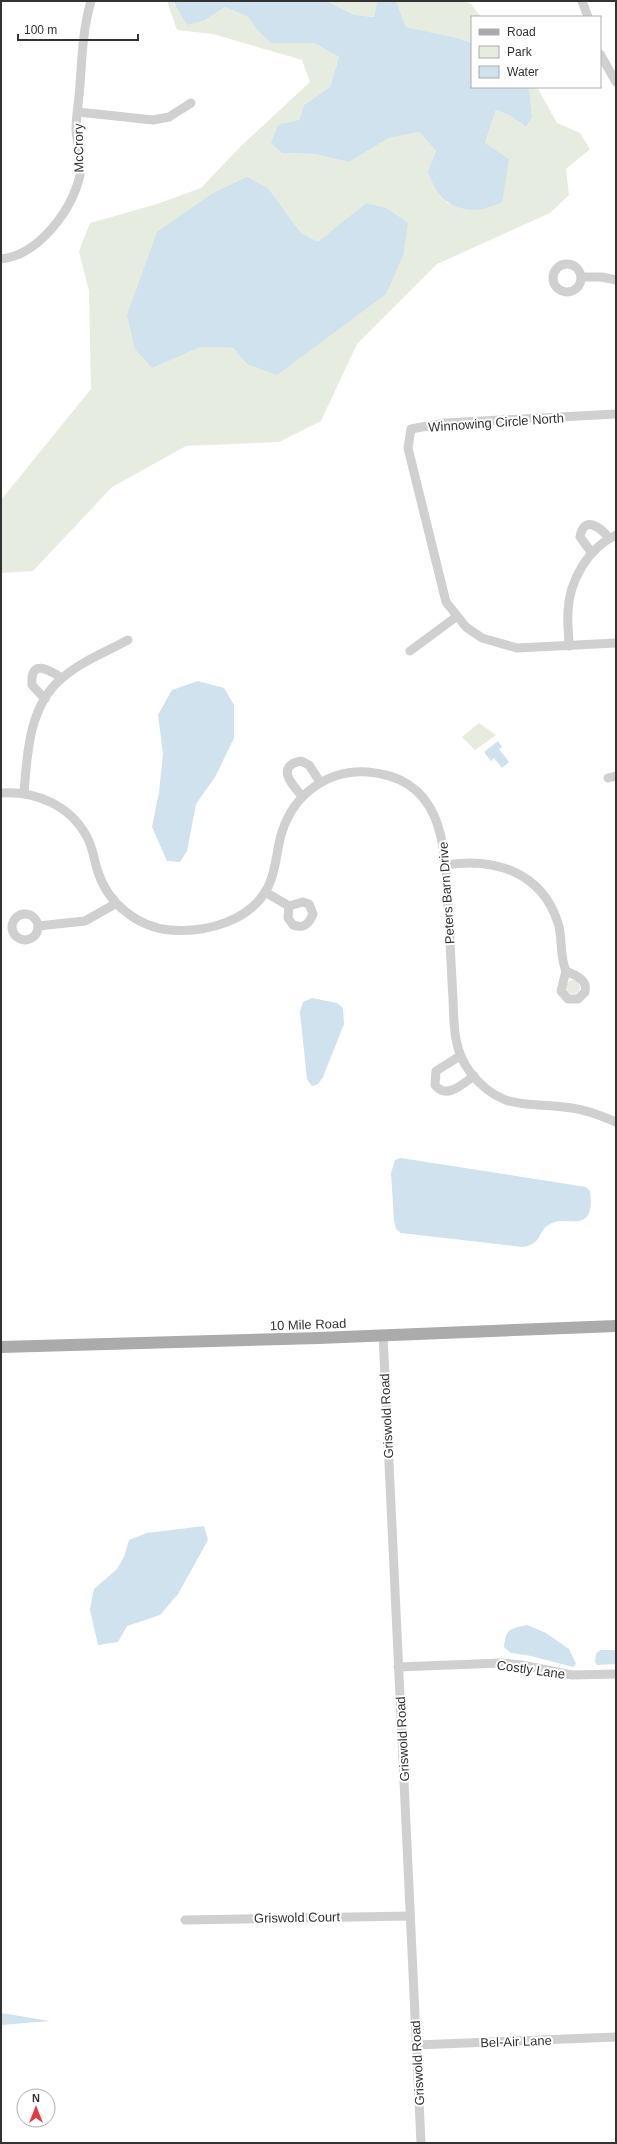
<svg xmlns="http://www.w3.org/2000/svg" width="617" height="2144" font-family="Arial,sans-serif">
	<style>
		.green { fill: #e6ecdf; fill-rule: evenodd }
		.water { fill: #cfe2ee }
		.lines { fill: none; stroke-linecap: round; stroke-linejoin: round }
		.minor { stroke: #d0d0d0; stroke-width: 9 }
		.major { stroke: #ababab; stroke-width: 12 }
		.labels { text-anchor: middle; stroke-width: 4; stroke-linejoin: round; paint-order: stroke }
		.street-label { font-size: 13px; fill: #333; stroke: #fff }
	</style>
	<rect width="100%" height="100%" fill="#fff"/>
	<g class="green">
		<path d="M 167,1 L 173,1 L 174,5 L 205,20 L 225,7 L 248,17 L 258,31 L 271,43 L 314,43 L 339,57 L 330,87 L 304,105 L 299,120 L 282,153 L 315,154 L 349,162 L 389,138 L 419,132 L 436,151 L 428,171 L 447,203 L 476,210 L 502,203 L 485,144 L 496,110 L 511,116 L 526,127 L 532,117 L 527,87 L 537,87 L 557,123 L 580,133 L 590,149 L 566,169 L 569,195 L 550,213 L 437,264 L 357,344 L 321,421 L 279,442 L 186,446 L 112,487 L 33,571 L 1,573 L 1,500 L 91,389 L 89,291 L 79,251 L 90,223 L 157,204 L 201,188 L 241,146 L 310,82 L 302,60 L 213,34 L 177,30 ZM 268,188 L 301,233 L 318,243 L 366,203 L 247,364 L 233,348 L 200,347 Z"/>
		<polygon points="326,1 377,1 374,17 355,15"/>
		<polygon points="396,1 464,1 471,4 481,17 472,17 472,43 458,38 406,27"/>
		<polygon points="479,723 496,735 475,750 462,737"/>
		<circle cx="573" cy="987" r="7"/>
	</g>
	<g class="water">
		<path d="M 173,1 L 326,1 L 355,15 L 374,17 L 377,1 L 396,1 L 406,27 L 458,38 L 472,43 L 472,87 L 527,87 L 529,91 L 532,117 L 526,127 L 511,116 L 496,110 L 485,143 L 509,159 L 502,203 C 494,205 483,210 475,210 C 447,209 436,195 428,171 L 436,151 L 419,132 L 389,138 L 349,162 L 315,154 L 282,153 L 271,143 L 278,125 L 299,120 L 304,105 L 330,87 L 339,57 L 314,43 L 271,43 L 258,31 L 248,17 L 225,7 L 205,20 L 187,25 Z"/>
		<polygon points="247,177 268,188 301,233 318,242 366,203 386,208 408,223 403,256 386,294 277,375 247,364 233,348 200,347 152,368 135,349 127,315 157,232 213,193"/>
		<polygon points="198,681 224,688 234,705 234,738 215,777 196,804 187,851 180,862 167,861 152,827 159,792 163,754 158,715 172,690"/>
		<polygon points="498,741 502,747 499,749 509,762 502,768 494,758 491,761 484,752"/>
		<polygon points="312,998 337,1003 343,1008 344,1024 323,1077 318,1084 312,1086 307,1079 300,1012 303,1002"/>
		<path d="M 401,1158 L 586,1187 L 590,1191 C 596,1237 566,1214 550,1224 C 536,1232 544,1243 523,1247 L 401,1233 L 396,1229 L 394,1220 L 391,1173 L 395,1160 Z"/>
		<polygon points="204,1526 208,1540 178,1594 160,1615 127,1626 118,1642 98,1645 90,1610 94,1589 117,1569 124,1557 129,1540 147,1533"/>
		<path d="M 527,1625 L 546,1633 L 569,1649 L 576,1664 L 573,1667 L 531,1656 L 511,1653 L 504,1647 C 506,1628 510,1629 527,1625 Z"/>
		<polygon points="600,1650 616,1650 616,1664 597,1665 595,1662 596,1654"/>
		<polygon points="1,2013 50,2021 1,2025"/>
	</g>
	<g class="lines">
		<g class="minor">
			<polyline points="582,1 588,17"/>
			<polyline points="600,54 616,82"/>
			<polyline points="78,112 153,120 169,117 191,103"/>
			<path d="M 1,259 C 39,255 72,210 80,175 C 83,161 77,145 76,130 C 76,115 79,100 80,85 C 82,56 83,28 91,1"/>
			<circle cx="567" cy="278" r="14"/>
			<polyline points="582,277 602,277 616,280"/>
			<polyline points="616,414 445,423 411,429 408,448 446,602 466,627 482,638 517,648 616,643"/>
			<path d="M 592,553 L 580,537 C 584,514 601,528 609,538"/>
			<path d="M 569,646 C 569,635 567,623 568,612 C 569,581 588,548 616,535"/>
			<polyline points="410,651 456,617"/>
			<path d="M 45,699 L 32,685 C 30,658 49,670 62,678"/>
			<polyline points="608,778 616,776"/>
			<path d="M 1,793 C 36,791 70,805 87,837 C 93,848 94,860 98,872 C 108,903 137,927 170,930 C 206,933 251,921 268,887 C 277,869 276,850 282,832 C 294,794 328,769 368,772 C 444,778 445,846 448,905 C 450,936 451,967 453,998 C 454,1024 453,1050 470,1072 C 502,1113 528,1101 572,1108 C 587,1110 602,1116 616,1122"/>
			<path d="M 24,793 C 27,754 29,706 61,679 C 80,662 106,652 128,640"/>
			<path d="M 302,796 C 292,785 275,766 301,761 L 309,765 L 320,782"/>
			<path d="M 446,865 C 494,857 542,872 558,923 C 563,938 559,955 566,971"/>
			<path d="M 265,892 L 289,906 L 303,902 L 309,904 L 313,914 C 309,924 304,929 293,925 L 288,918 L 289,906"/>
			<circle cx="25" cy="927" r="13"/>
			<polyline points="38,926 85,921 115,904"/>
			<path d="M 566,971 C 576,976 588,979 585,992 L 578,999 L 568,999 L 561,991 Z"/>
			<path d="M 460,1056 L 436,1071 L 435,1085 C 447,1100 462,1084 474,1076"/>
			<polyline points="383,1335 421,2143"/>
			<polyline points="398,1667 501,1663 522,1665 572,1675 616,1674"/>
			<polyline points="185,1920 410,1916"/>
			<polyline points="416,2045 616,2037"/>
		</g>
		<polyline class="major" points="1,1347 319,1338 616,1326"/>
	</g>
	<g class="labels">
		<g class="street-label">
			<text transform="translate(78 148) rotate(-91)" y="5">McCrory</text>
			<text transform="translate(496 422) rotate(-4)" y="5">Winnowing Circle North</text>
			<text transform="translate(446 893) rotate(-94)" y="5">Peters Barn Drive</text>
			<text transform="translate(308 1324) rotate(-2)" y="5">10 Mile Road</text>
			<text transform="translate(386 1416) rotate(-93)" y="5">Griswold Road</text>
			<text transform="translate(531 1669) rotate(8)" y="5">Costly Lane</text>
			<text transform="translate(402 1739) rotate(-93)" y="5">Griswold Road</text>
			<text transform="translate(297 1917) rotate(-1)" y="5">Griswold Court</text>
			<text transform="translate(516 2041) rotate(-2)" y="5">Bel-Air Lane</text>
			<text transform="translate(417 2063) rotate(-93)" y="5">Griswold Road</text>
		</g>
	</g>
	<rect width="617" height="2144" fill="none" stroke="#333333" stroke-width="4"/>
	<rect x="471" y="16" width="130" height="72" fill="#ffffff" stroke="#adadad"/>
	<rect x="479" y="29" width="20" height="6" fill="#ababab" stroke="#adadad"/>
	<text x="507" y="36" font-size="12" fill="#333333">Road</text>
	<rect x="479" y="46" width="20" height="12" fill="#e6ecdf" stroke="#adadad"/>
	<text x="507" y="56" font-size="12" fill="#333333">Park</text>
	<rect x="479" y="66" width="20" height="12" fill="#cfe2ee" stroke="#adadad"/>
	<text x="507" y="76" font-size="12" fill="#333333">Water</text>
	<g transform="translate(36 2108)"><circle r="19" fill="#ffffff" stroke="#adadad"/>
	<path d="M0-3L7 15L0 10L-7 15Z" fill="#e63946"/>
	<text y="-6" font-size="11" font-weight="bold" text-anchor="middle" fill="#333333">N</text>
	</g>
	<path d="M18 34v6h120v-6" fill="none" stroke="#333333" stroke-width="2"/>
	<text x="24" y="34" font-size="12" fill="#333333" stroke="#ffffff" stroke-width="3" paint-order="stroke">100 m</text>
</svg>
